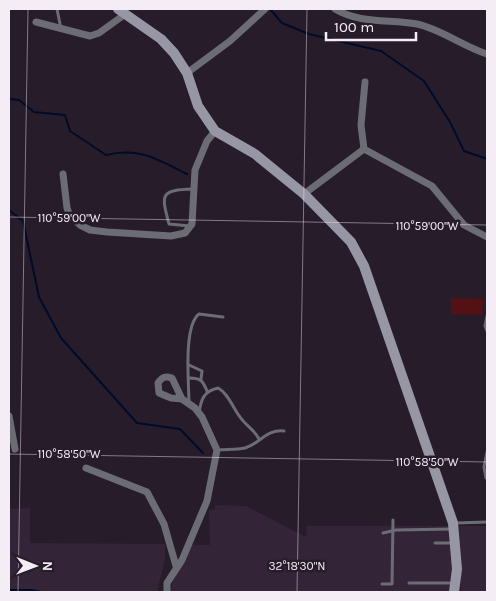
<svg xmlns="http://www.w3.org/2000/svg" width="496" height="601" font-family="Karla,sans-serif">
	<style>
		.built { fill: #342437 }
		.green { fill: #541113 }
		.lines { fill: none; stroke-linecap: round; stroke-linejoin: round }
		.stream { stroke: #000b28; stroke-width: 2 }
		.lane { stroke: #6c6c74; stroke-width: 3 }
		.street { stroke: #6c6c74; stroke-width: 7 }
		.secondary { stroke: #9796a4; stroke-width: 10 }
		.ticks { fill: none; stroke: #f5edf6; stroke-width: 1; stroke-opacity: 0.45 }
		.ticks-label { font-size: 12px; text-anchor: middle; fill: #f5edf6; stroke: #271c2a; stroke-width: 5; stroke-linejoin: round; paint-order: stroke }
	</style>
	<rect width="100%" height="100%" fill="#271c2a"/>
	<g class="built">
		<polygon points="215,505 246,506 306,537 307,526 450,526 453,553 451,592 171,592 172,584 190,545 210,545 209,510 215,509"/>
		<polygon points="30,508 30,543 165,544 165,559 157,592 9,592 9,509"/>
		<polygon points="457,526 487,526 487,592 461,592 460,546"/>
	</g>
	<polygon class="green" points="451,298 483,299 482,315 451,314"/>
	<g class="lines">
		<g class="stream">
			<polyline points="270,9 282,23 309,34 381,51 424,81 450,122 464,151 487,159"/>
			<path d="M 9,99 L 19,100 L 34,112 L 65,115 L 70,131 L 106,155 C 139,147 157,159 187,174"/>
			<polyline points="9,210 23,221 39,297 61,338 137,423 180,429 203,453"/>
			<polyline points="9,590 32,590 41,592"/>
		</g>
		<g class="lane">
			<polyline points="57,9 61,29"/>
			<path d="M 190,226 L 169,224 C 161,194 160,190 193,189"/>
			<polyline points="487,316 485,326 487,331"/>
			<polyline points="189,365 202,371 201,379"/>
			<path d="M 189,378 C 201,378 203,381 207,391"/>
			<path d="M 189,404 C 189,384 183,326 199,314 L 223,317"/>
			<path d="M 199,413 C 201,399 204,391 218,388 C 228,393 233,408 240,417 C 246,426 254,429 259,439"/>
			<path d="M 217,450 C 226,449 236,450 245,448 C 261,443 266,429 284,431"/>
			<polyline points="486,478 484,467 487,452"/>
			<polyline points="456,523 487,522"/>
			<polyline points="383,533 396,530 452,529"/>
			<polyline points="435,543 452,543"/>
			<polyline points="409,583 452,583"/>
			<polyline points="382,584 392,584 393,520"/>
		</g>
		<g class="street">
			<path d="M 335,9 C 360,24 389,19 417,24 C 438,28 465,47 487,54"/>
			<polyline points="36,22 90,36 99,33 124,15"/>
			<polyline points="187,73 230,41 265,9"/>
			<polyline points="364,149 432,186 464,225 487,237"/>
			<polyline points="364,149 361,125 365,82"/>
			<polyline points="63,174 67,208 70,216 80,225 90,230 107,232 171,236 185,233 192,224 195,170 207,141 215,131"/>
			<polyline points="304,194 364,149"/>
			<polyline points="9,416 15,449"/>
			<polyline points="86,468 147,492 164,524 176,566"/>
			<path d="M 167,592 L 167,583 L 182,560 L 207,501 L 216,455 L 217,450 L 202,417 L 195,408 L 182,399 L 172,378 C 165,376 162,377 158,383 L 159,393 L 171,398 L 182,399"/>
		</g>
		<polyline class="secondary" points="118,9 161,39 174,53 187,73 198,106 215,131 255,154 304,194 351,242 364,266 453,523 457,569 454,592"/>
	</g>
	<path class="ticks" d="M 9,217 L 487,225M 9,454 L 487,462M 18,592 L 28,9M 297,592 L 307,9"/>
	<g class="ticks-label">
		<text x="69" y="222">110°59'00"W</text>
		<text x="427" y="230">110°59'00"W</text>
		<text x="69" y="458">110°58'50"W</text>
		<text x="427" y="466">110°58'50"W</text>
		<text x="297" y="570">32°18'30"N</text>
	</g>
	<rect width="496" height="601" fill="none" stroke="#f5edf6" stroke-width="20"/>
	<g transform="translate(35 566) rotate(91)" stroke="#271c2a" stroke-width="4" paint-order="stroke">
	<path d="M0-4L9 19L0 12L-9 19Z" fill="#f5edf6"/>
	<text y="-8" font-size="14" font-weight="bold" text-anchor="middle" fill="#f5edf6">N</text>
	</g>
	<path d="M326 32v8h90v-8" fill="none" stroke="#f5edf6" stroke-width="2.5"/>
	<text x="334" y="32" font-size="15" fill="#f5edf6" stroke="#271c2a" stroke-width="4" paint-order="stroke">100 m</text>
</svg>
